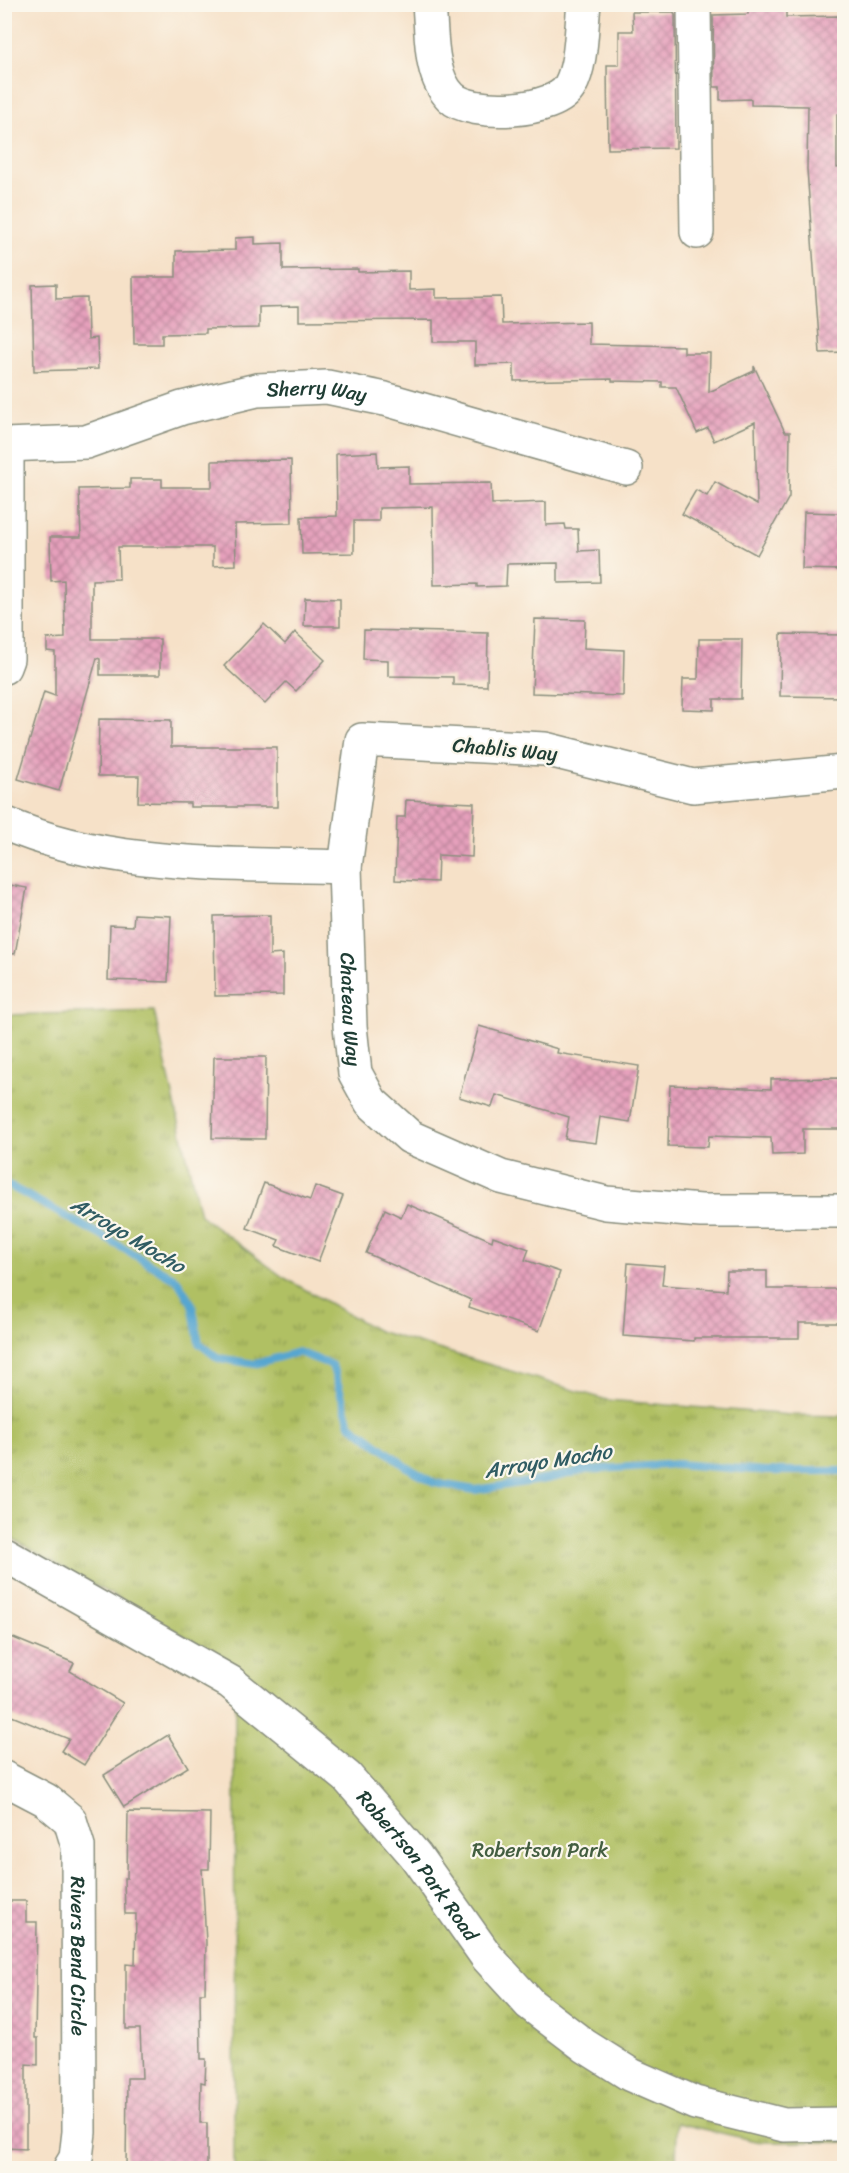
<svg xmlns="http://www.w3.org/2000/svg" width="849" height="2173" font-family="Sriracha,sans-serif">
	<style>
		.park { fill: url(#park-tufts); stroke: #687e4c; stroke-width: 1.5 }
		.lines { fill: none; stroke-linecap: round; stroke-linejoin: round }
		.stream { stroke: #56a6d0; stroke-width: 8 }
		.building { fill: url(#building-cross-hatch) }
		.minor-casing { stroke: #8a8f7e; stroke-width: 36 }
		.minor { stroke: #fff; stroke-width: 33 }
		.labels { text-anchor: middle; stroke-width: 4.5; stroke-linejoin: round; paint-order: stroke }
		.street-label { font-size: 20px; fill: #1f3d34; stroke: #fbf7ec }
		.park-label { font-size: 20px; fill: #435e40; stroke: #fbf7ec }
		.water-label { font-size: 21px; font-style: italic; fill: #305c63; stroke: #fbf7ec }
	</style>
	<defs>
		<pattern id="park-tufts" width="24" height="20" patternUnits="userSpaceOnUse" patternTransform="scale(1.5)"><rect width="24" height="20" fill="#b0c063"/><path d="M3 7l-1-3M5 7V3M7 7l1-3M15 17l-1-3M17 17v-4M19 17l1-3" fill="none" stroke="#8f9d52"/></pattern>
		<pattern id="building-cross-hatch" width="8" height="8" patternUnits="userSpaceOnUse" patternTransform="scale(1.5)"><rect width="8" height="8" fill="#e6a0bc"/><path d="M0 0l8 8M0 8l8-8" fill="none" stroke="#ba849a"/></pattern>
	</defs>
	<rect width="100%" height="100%" fill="#fbf7ec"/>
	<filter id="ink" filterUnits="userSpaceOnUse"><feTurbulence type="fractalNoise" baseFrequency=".0167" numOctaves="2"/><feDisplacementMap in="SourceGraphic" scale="12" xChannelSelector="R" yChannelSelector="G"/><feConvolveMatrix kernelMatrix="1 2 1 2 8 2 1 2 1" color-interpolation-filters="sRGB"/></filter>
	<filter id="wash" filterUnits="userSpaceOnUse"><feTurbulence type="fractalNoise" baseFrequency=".008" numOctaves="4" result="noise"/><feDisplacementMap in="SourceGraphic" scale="24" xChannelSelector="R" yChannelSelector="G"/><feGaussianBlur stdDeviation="1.35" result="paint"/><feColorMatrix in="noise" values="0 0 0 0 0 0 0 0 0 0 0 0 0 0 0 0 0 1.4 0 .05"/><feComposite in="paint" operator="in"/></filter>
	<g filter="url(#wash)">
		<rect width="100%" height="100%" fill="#f6e1c8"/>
		<polygon class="park" points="154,1011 200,1215 283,1277 378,1331 607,1400 790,1415 844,1416 844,2142 761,2142 677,2123 676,2168 234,2168 235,1664 5,1535 4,1015"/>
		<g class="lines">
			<polyline class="stream" points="4,1183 104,1237 177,1280 192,1304 199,1343 218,1358 255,1364 298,1352 332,1365 350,1424 407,1467 434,1483 475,1490 547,1479 585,1470 678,1464 766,1471 844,1471"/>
		</g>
		<g id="blocks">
			<g class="building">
				<polygon points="748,9 786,10 786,17 840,16 841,70 844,70 844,114 837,114 837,168 844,167 844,352 820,353 807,169 808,106 751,105 751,99 720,100 720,87 714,87 713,15 748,14"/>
				<polygon points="632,12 674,12 675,15 676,148 608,149 607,65 619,65 619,31 633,31"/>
				<polygon points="255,237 255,244 283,243 283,270 358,269 358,272 409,271 409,290 436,289 436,298 501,297 502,324 589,322 589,344 684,346 684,353 710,353 709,392 754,371 754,366 785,432 790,432 789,497 757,555 682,514 696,490 707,496 715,482 757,505 755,422 714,441 708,428 697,433 676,387 662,387 662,382 612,381 612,379 514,381 514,364 475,365 475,342 433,342 433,320 299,321 299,306 259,307 259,328 206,329 206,333 162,334 162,344 134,344 133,277 176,277 176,251 235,250 235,238"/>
				<polygon points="56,284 56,299 87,298 88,339 97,338 98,369 34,371 32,285"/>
				<polygon points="377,452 378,467 409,466 409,484 491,483 492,504 546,502 546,525 565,524 566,529 578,529 579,551 599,550 600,582 558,583 558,563 507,564 506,586 477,587 477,584 434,585 433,507 379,508 379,521 354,521 354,553 302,554 301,517 337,516 336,454"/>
				<polygon points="291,460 292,523 235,524 236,565 213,566 213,547 118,547 119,579 92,580 92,639 160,639 160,675 100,675 100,659 97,658 59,791 18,779 44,692 55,696 55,652 47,651 47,639 65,638 64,580 51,581 50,537 81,537 79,489 130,488 130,479 162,479 162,487 212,487 212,461"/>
				<polygon points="804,512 839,513 838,528 844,529 844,570 802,569"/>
				<polygon points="305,598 340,599 340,626 304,626"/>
				<polygon points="535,619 585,620 584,648 624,650 623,696 532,693"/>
				<polygon points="264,624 285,644 295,632 325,660 296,691 286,682 265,704 224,666"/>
				<polygon points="364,630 488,633 487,686 453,685 453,677 388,676 388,660 363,659"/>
				<polygon points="781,634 844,635 844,697 780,696"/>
				<polygon points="699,639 742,639 741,699 714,699 714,710 682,709 683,679 698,679"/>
				<polygon points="99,719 171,720 171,747 277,747 277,807 190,807 190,803 138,802 139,776 98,776"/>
				<polygon points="406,800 474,803 472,857 438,855 437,882 395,880 397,817 405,817"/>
				<polygon points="4,884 27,888 15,954 4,953"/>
				<polygon points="134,914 171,916 168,982 108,980 110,925 133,926"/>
				<polygon points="270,915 270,955 283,954 283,995 215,996 214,916"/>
				<polygon points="479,1026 558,1049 557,1053 639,1066 630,1122 600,1117 596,1143 565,1139 569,1117 496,1095 492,1107 459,1097"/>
				<polygon points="214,1057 266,1057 265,1139 212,1138"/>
				<polygon points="842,1078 842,1129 803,1129 803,1154 772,1155 771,1138 709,1136 708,1147 668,1146 670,1085 771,1089 771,1079"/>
				<polygon points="264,1183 310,1200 315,1186 343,1196 318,1262 276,1246 279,1240 247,1228"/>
				<polygon points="407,1204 492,1241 493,1236 529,1249 525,1260 560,1272 539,1331 469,1307 471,1300 366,1253 385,1209 401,1217"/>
				<polygon points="628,1263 664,1266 662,1285 726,1290 727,1271 767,1271 767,1289 844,1289 844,1323 799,1323 799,1338 694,1338 694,1341 623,1336"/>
				<polygon points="4,1634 74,1663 70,1671 123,1703 84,1765 61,1751 69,1739 4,1713"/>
				<polygon points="168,1735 188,1767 124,1807 104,1775"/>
				<polygon points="128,1812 210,1813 209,1869 202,1869 206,1942 205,1993 200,1993 201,2059 206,2059 205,2083 201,2082 200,2123 207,2123 207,2169 126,2169 127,2078 142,2078 140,2029 126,2029 126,1964 135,1965 136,1914 125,1914 124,1878 127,1878"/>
				<polygon points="4,1901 26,1901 26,1922 37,1922 35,2038 38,2038 38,2065 26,2064 26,2149 4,2148"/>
			</g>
		</g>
	</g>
	<g filter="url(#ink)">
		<use href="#blocks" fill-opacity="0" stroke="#8a8f7e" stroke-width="1.5"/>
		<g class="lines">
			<defs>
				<g id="minor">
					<path d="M 429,4 C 432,34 429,75 451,97 C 471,117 556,113 570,86 C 582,64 581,29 584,4"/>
					<polyline points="694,4 697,232"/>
					<path id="s1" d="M 4,445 L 86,442 L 182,408 L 257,390 L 327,387 L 385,399 L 626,468"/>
					<polyline points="4,667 7,659 7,445"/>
					<path id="s2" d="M 844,772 L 693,786 L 545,749 L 362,740 L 345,867 L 350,1026 L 355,1073 L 371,1102 L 410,1137 L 501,1177 L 606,1203 L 701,1211 L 844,1211"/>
					<path d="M 4,823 C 108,869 233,863 345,867"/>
					<path id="s3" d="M 4,1554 L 230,1682 L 347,1777 L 415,1855 L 487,1957 L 530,2004 L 585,2046 L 631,2075 L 695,2103 L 784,2125 L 844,2124"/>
					<path id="s4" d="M 4,1778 L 46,1800 L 70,1820 L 78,1846 L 79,2132 L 76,2158 L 70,2168"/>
				</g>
			</defs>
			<use href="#minor" class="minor-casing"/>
			<use href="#minor" class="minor"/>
		</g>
	</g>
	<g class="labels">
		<g class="street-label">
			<text dy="7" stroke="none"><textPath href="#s1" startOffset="321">Sherry Way</textPath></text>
			<text transform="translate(505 749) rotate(5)" y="7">Chablis Way</text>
			<text dy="7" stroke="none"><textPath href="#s2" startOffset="758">Chateau Way</textPath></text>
			<text dy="7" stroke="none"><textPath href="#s3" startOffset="524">Robertson Park Road</textPath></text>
			<text dy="7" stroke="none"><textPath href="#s4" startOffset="216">Rivers Bend Circle</textPath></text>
		</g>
		<g class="park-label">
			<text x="540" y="1857">Robertson Park</text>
		</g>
		<g class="water-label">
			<text transform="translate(128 1235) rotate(31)" y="7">Arroyo Mocho</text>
			<text transform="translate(548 1461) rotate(-9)" y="7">Arroyo Mocho</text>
		</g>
	</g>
	<rect width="849" height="2173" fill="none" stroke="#fbf7ec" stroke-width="24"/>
</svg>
